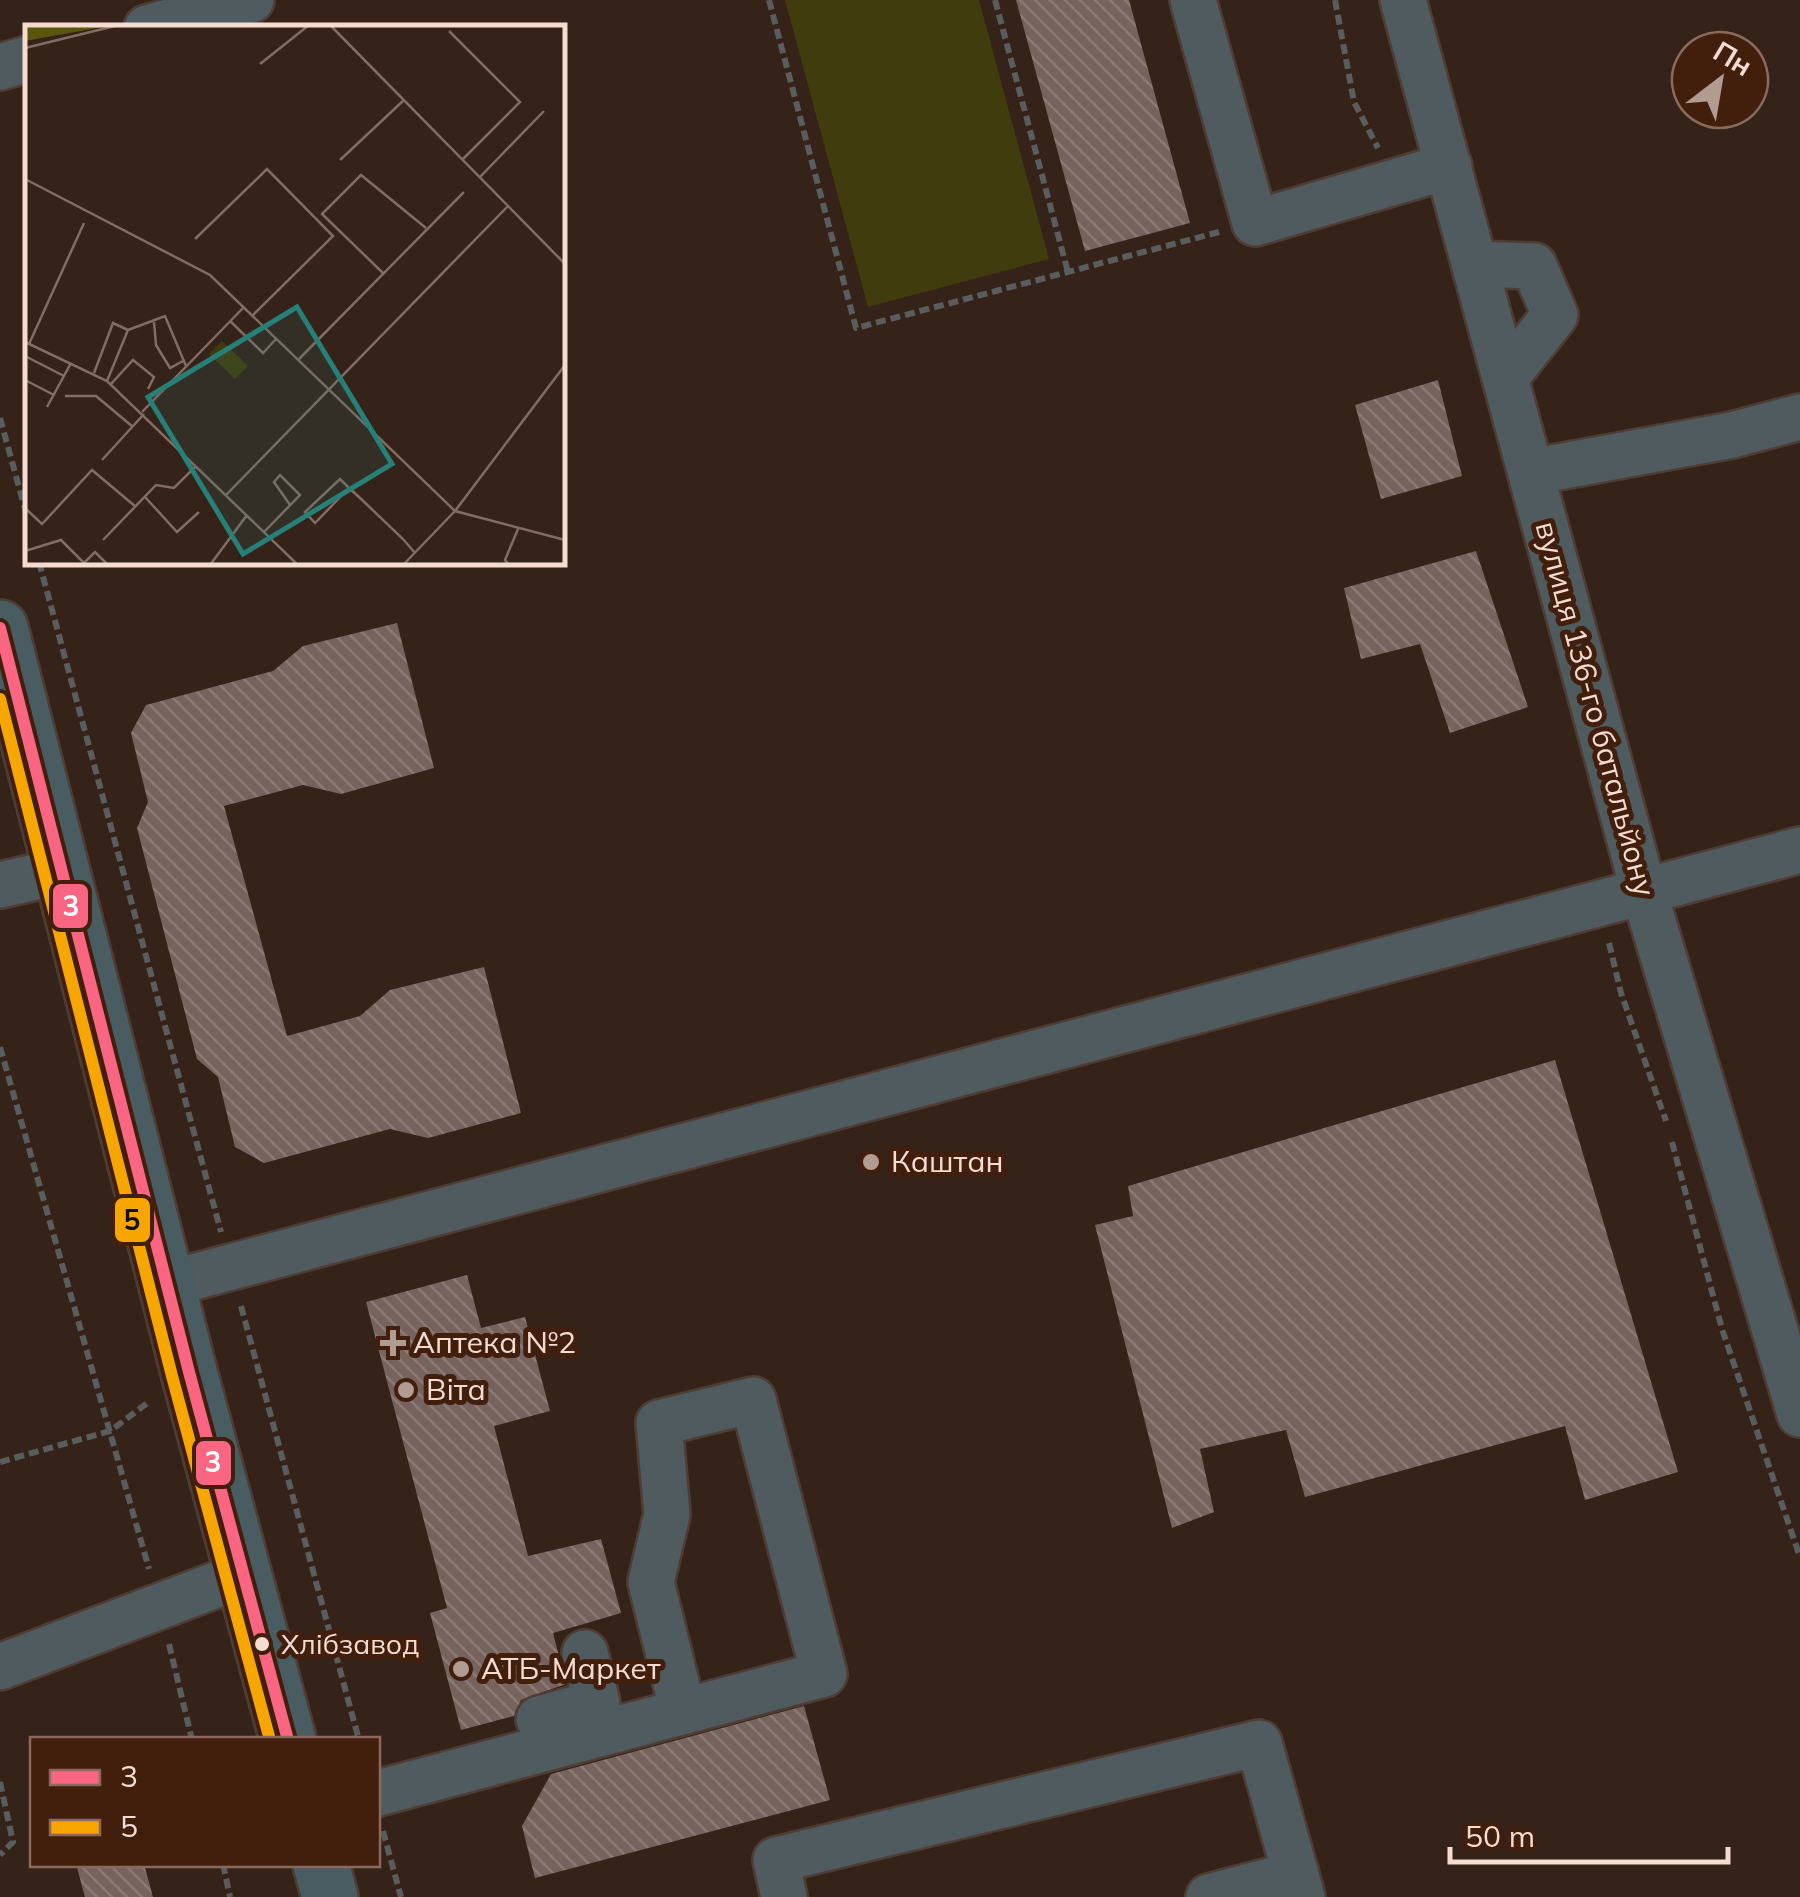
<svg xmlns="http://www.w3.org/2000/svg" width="1800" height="1897" font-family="Mulish,sans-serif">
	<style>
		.park { fill: #413c0d }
		.building { fill: url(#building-back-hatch) }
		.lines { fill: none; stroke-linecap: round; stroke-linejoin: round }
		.minor-casing { stroke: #4d3d35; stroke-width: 50 }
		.major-casing { stroke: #4d3d35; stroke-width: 60 }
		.path { stroke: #595d5d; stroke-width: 6; stroke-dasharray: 10 5; stroke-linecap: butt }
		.minor { stroke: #505b60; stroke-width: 45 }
		.major { stroke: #485c62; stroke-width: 55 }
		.bus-1-casing { stroke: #421e0c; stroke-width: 20 }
		.bus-2-casing { stroke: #421e0c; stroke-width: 20 }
		.bus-1 { stroke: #fa6682; stroke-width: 12 }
		.bus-2 { stroke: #f7a600; stroke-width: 12 }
		.poi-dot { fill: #b29b91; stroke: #421e0c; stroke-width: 4 }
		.bus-dot { fill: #f5dcd1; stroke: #421e0c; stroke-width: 4 }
		.labels { text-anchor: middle; stroke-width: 10; stroke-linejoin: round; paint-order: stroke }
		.bus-label { font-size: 28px; fill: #f5dcd1; stroke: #421e0c; text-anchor: start }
		.street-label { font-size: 30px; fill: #f5dcd1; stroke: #421e0c }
		.poi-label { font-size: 30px; fill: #f5dcd1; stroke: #421e0c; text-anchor: start }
		.inset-road { fill: none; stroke: #826c63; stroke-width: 2.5 }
		.view { fill: #268078; fill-opacity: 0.15; stroke: #268078; stroke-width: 5 }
		.inset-edge { fill: none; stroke: #f5dcd1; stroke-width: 5 }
		.line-badge { stroke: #421e0c; stroke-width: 4 }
		.badge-label { font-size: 28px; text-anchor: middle; font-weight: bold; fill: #fff }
		.pale-badge-label { font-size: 28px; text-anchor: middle; font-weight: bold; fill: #111 }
	</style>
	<defs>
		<pattern id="building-back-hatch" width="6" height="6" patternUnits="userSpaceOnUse" patternTransform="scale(2.5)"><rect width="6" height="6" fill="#76635e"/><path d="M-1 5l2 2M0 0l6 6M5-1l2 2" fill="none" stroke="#8a7974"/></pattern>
	</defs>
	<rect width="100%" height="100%" fill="#352219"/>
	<polygon class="park" points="785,0 979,0 1049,259 868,307"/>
	<g class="building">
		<polygon points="1016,0 1129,0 1190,223 1085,251"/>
		<polygon points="1438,380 1462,476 1381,499 1355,405"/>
		<polygon points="1476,551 1528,707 1450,733 1420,644 1361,659 1344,588"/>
		<polygon points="397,623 434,768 341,794 303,785 224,806 287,1036 360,1016 390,990 484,967 521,1113 428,1138 390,1129 264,1163 235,1147 218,1077 197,1059 137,828 148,802 131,733 146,705 273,671 303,646"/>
		<polygon points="1555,1060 1678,1472 1585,1500 1565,1426 1305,1497 1286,1430 1200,1449 1214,1512 1172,1528 1095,1225 1133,1216 1128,1186"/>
		<polygon points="467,1275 481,1328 525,1317 550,1411 494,1426 528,1556 601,1539 621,1613 553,1633 566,1684 521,1700 514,1716 461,1730 430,1613 447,1608 366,1302"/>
		<polygon points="804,1706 830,1800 535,1878 522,1826 551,1774"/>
		<polygon points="76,1864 144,1864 153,1897 85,1897"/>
	</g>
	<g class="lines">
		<defs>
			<g id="minor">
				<polyline points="1193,0 1255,223 1449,166"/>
				<polyline points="1403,0 1644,892 1800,1414"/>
				<polyline points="147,28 251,0"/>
				<polyline points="0,67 28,59"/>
				<polyline points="1475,264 1534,266 1555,315 1506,377"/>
				<polyline points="1531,472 1732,435 1800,417"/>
				<polyline points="0,885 62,871"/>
				<polyline points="167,1284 1800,850"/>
				<polyline points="0,1667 242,1575"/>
				<polyline points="539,1719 597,1703 585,1653"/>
				<polyline points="378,1793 824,1674 753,1400 659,1423 667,1514 651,1582 683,1711"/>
				<polyline points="784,1897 776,1860 1259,1743 1302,1897"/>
				<polyline points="1209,1897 1296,1874"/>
			</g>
			<g id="major">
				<polyline points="0,628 189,1372 288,1740"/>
				<polyline points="321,1864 330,1897"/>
			</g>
		</defs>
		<use href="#minor" class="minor-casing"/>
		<use href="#major" class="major-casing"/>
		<g class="path">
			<polyline points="769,0 856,328 1219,232"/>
			<polyline points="995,0 1068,272"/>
			<polyline points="1335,0 1354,102 1378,148"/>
			<polyline points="0,418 28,520"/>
			<polyline points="39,562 221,1232"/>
			<polyline points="1609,943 1621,993 1666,1121"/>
			<polyline points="0,1047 149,1569"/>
			<polyline points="1672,1142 1722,1329 1800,1557"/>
			<polyline points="241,1306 359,1740"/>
			<polyline points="0,1462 110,1431 150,1401"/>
			<polyline points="169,1644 192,1740"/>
			<polyline points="0,1782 13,1842 0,1855"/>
			<polyline points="383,1831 401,1897"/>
			<polyline points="223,1864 230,1897"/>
		</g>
		<use href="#minor" class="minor"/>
		<use href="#major" class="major"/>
		<defs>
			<polyline id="bus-1" points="0,628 189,1372 288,1740"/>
			<polyline id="bus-2" points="0,699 172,1376 270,1740"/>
		</defs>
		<use href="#bus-1" class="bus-1-casing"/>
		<use href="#bus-2" class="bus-2-casing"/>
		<use href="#bus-1" class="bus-1"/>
		<use href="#bus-2" class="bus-2"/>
	</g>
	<g class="poi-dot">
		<circle cx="871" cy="1162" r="10"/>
		<path d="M388 1328h10v10h10v10h-10v10h-10v-10h-10v-10h10z"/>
		<circle cx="406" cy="1390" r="10"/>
		<circle cx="461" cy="1669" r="10"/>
	</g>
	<circle class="bus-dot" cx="262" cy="1644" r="9"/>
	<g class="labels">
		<g class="bus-label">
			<text x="281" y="1654">Хлібзавод</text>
		</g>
		<g class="street-label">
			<text transform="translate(1595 709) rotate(75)" y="10">вулиця 136-го батальйону</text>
		</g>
		<g class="poi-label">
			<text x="891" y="1172">Каштан</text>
			<text x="413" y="1353">Аптека №2</text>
			<text x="426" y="1400">Віта</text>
			<text x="481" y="1679">АТБ-Маркет</text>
		</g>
	</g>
	<g transform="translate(25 25)">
		<rect width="540" height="540" fill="#352219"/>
		<path d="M 0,0 L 89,0 L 0,16 Z" fill="#5c550d"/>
		<path d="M 197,316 L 223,341 L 210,354 L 184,329 Z" fill="#413c0d"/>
		<path class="inset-road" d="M 305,0 L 540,239M 424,6 L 495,77 L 438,134M 0,23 L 94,0M 235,39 L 284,0M 315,135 L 379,75M 454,153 L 519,86M 0,154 L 185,250 L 430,486 L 540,515M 170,214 L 242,144 L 308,211 L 228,290M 359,249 L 297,189 L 336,150 L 401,203M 205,296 L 238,328 L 252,313M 129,297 L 131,320 L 145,343 L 158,336M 103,305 L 140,291 L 161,341M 0,317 L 82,356 L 273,540M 4,319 L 59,198M 0,331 L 39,351M 274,334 L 439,167M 69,348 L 88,298 L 103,305 L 82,356M 0,355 L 29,370M 86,359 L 108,335 L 129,352 L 123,364M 40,371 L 71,371 L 108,402M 22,382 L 46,338M 117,387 L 219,282M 77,435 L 119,389M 324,463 L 290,498 L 280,487 L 315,454 L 324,463 L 334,472 L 378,514 L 390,528M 201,470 L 483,181M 120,472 L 152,507 L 174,487M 0,483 L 17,499 L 67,445 L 111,482M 239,507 L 275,470 L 255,450 L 249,457 L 265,480M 78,515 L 131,460 L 149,463 L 170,442M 0,526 L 36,515 L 59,538 L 70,527 L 83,540M 185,540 L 222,490M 378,540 L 430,486 L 540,340M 484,540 L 480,535 L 493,504"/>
		<path class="view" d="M 272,282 L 367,439 L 218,529 L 123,372 Z"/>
		<rect width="540" height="540" class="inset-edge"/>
	</g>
	<g class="line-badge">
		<rect x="51" y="882" width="39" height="48" rx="10" fill="#fa6682"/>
		<rect x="113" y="1196" width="39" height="48" rx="10" fill="#f7a600"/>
		<rect x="194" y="1439" width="39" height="48" rx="10" fill="#fa6682"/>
	</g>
	<g class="badge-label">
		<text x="71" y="916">3</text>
		<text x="213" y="1472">3</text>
	</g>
	<g class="pale-badge-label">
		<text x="132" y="1230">5</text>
	</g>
	<rect x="30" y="1737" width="350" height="130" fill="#421e0c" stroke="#8a6a5b" stroke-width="2.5"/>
	<rect x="50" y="1770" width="50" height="15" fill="#fa6682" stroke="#8a6a5b" stroke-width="2.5"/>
	<text x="120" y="1787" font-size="30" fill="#f5dcd1">3</text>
	<rect x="50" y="1820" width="50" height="15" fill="#f7a600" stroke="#8a6a5b" stroke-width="2.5"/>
	<text x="120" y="1837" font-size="30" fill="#f5dcd1">5</text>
	<g transform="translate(1720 80) rotate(31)"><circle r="48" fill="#421e0c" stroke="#8a6a5b" stroke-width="2.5"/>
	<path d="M0-8L18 38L0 25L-18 38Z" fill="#b29b91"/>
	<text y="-15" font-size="28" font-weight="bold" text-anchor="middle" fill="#f5dcd1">Пн</text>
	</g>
	<path d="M1450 1847v15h278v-15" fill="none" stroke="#f5dcd1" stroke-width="5"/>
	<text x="1465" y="1847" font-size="30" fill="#f5dcd1" stroke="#421e0c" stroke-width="8" paint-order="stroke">50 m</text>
</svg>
